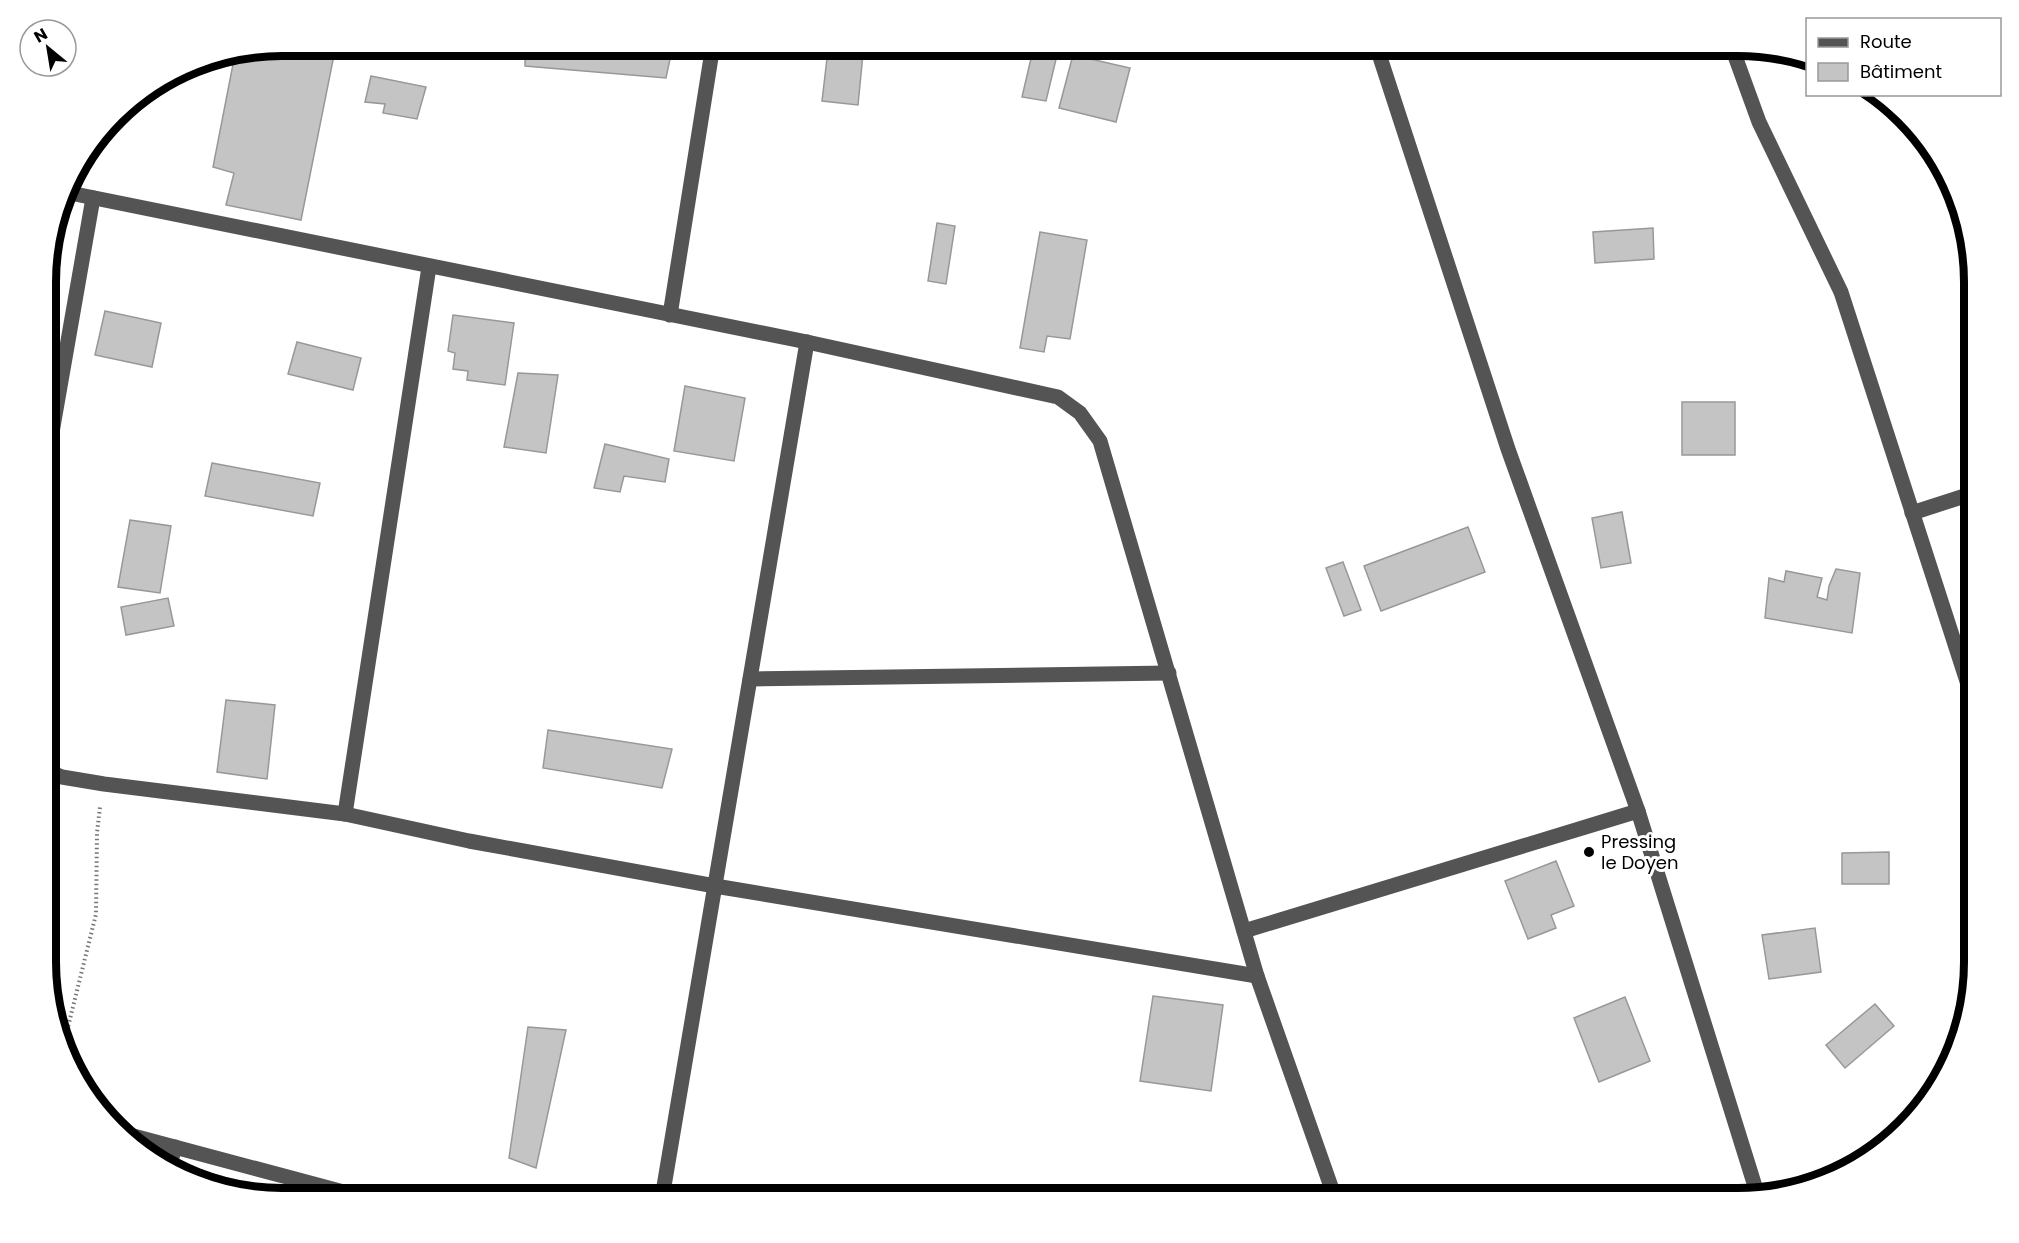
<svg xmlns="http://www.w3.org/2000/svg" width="2019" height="1243" font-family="Poppins,sans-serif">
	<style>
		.building { fill: #c4c4c4; stroke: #989898; stroke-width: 1.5 }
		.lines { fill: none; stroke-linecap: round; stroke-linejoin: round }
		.path { stroke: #767676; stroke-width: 4; stroke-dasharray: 1.5 3; stroke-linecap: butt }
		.minor { stroke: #545454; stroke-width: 15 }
		.poi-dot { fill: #000; stroke: #fff; stroke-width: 2 }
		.labels { text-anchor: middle; stroke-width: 6; stroke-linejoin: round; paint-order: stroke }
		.poi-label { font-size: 18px; fill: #000; stroke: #fff; text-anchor: start }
		.rim { fill: none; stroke: #000; stroke-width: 8 }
	</style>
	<rect width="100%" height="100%" fill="#fff"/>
	<g class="building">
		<polygon points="282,45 316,45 335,50 301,220 226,205 234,173 213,167 235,54"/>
		<polygon points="525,45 673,45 666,78 525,66"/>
		<polygon points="828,50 863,54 858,105 822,101"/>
		<polygon points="1033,50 1057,55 1046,101 1022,97"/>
		<polygon points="1073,55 1130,68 1116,122 1059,108"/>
		<polygon points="371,76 426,87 417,119 383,113 385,104 365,102"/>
		<polygon points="937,223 955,226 946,284 928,281"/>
		<polygon points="1653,228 1654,259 1595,263 1593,232"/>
		<polygon points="1040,232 1087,240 1070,339 1047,336 1044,352 1020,348"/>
		<polygon points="105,311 161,323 152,367 95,355"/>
		<polygon points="453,315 514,323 505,385 467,380 468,371 453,369 455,353 448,351"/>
		<polygon points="297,342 361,358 353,390 288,374"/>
		<polygon points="518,373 558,375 546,453 504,447"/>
		<polygon points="685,386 745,398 734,461 674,451"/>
		<rect x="1682" y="402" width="53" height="53"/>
		<polygon points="605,444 669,459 665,482 624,476 620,492 594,488"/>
		<polygon points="212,463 320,483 313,516 205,496"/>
		<polygon points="1622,512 1631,563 1601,568 1592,518"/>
		<polygon points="130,520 171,526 160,593 118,587"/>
		<polygon points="1468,527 1485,572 1381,611 1364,566"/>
		<polygon points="1343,562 1361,610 1344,616 1326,568"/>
		<polygon points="1836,569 1860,573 1852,633 1765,618 1769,578 1784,582 1786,571 1822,578 1817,597 1827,600 1829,586"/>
		<polygon points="168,598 174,626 126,635 121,607"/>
		<polygon points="226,700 275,705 267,779 217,772"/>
		<polygon points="548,730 672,749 662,788 543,768"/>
		<polygon points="1889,852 1889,884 1842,884 1842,853"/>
		<polygon points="1556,861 1574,906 1551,915 1556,928 1528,939 1505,881"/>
		<polygon points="1815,928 1821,972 1769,979 1762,935"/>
		<polygon points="1153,996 1223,1005 1211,1091 1140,1081"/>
		<polygon points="1625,997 1650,1061 1599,1082 1574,1018"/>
		<polygon points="1875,1004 1894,1026 1845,1068 1826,1045"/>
		<polygon points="528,1027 566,1030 536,1168 509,1158"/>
	</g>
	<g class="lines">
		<polyline class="path" points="65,1039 96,914 97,833 100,807"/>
		<g class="minor">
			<polyline points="1376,45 1508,449 1638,811 1758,1196"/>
			<polyline points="1731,45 1759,122 1841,292 1974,703"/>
			<polyline points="65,192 807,342 1058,397 1080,413 1100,441 1257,976 1335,1198"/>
			<polyline points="670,315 713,45"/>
			<polyline points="47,461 93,198"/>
			<polyline points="1912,513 1974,493"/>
			<polyline points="750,679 1169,673"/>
			<polyline points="47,771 62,777 104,784 345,814 469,841 715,886 1257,976"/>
			<polyline points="345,814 429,267"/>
			<polyline points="1244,931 1638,811"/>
			<polyline points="126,1134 366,1198"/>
			<polyline points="169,1167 175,1147"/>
			<polyline points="662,1198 807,342"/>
		</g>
	</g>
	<circle class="poi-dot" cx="1589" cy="852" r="6"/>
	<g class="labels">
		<g class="poi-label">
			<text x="1601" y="848">Pressing<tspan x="1601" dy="21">le Doyen</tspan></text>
		</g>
	</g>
	<path d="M0 0H2019V1243H0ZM282 56H1738A226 226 0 0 1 1964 282V962A226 226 0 0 1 1738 1188H282A226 226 0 0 1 56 962V282A226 226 0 0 1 282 56Z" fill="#fff" fill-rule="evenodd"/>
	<path class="rim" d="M282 56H1738A226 226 0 0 1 1964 282V962A226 226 0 0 1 1738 1188H282A226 226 0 0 1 56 962V282A226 226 0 0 1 282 56Z"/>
	<rect x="1806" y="18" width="195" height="78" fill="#ffffff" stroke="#999999" stroke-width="1.5"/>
	<rect x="1818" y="38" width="30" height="9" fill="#545454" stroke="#999999" stroke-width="1.5"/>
	<text x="1860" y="48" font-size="18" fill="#000000">Route</text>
	<rect x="1818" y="63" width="30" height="18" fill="#c4c4c4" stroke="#999999" stroke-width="1.5"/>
	<text x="1860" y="78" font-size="18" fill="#000000">Bâtiment</text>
	<g transform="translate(48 48) rotate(330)"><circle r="28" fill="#ffffff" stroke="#999999" stroke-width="1.5"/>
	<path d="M0-4.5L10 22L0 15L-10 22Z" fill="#000000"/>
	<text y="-9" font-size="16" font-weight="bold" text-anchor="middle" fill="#000000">N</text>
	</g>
</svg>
